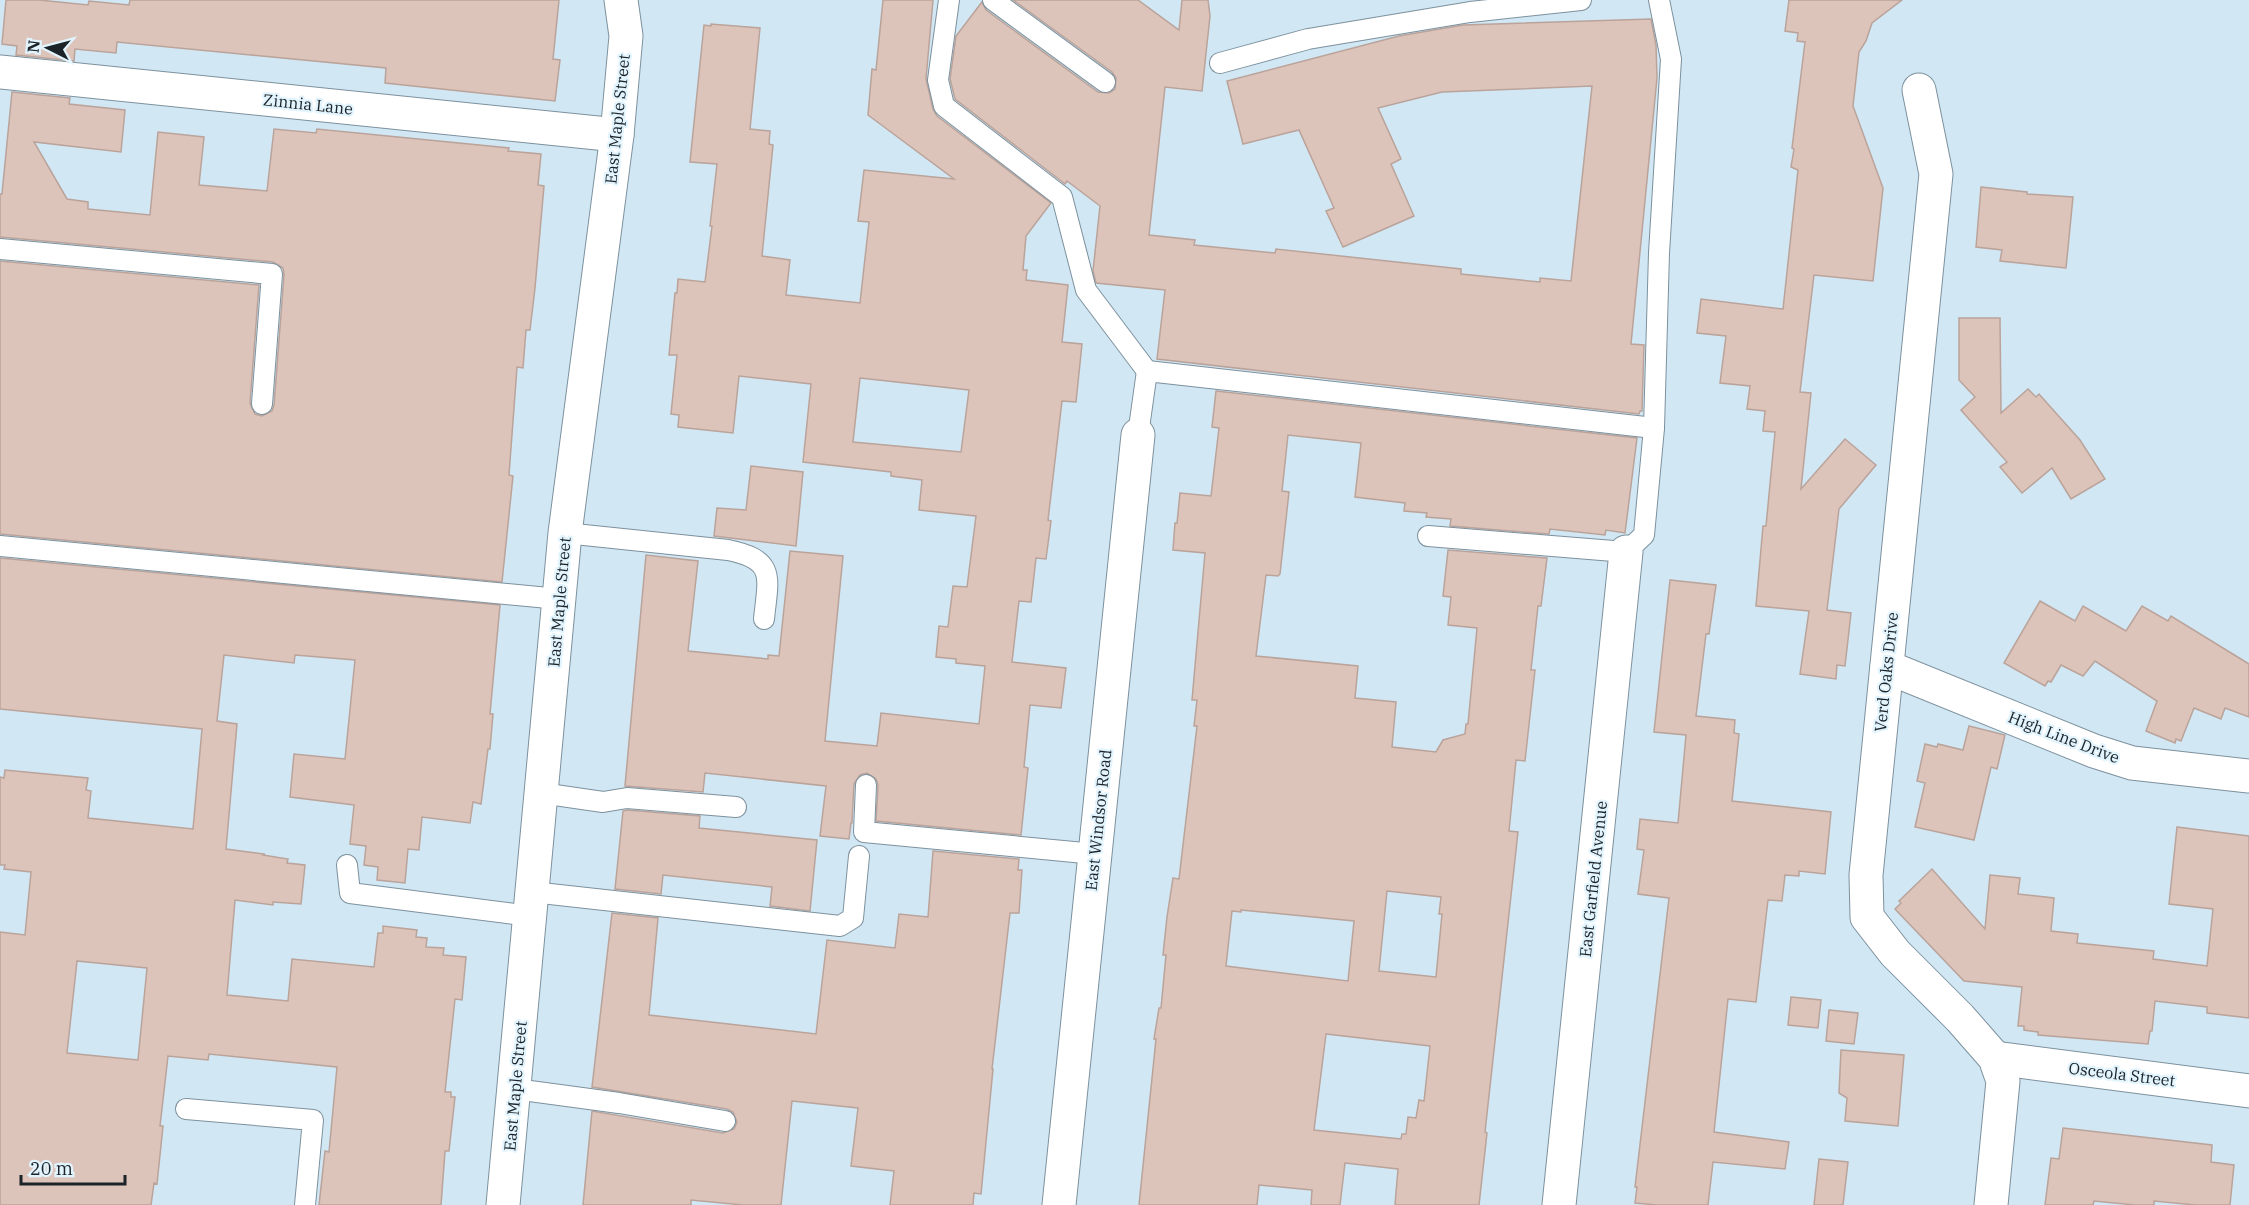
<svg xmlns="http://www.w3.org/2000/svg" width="2249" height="1205" font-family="'IBM Plex Serif',serif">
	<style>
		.building { fill: #dcc4bb; stroke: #baa39a; stroke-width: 1.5; fill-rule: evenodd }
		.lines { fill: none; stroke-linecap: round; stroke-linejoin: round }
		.lane-casing { stroke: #7d919d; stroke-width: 22 }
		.street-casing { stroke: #7d919d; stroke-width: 35 }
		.lane { stroke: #fff; stroke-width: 20 }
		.street { stroke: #fff; stroke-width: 33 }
		.labels { text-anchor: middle; stroke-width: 4.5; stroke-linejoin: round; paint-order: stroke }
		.street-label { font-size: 16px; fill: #1b2328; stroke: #e2f4fe }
	</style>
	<rect width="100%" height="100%" fill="#d1e7f4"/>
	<g class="building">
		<polygon points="6,0 39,0 88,5 89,1 129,5 130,0 559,0 553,59 560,60 555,101 385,83 386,68 117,42 116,53 75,49 74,61 16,55 17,46 2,44"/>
		<path d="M 883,0 L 933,0 L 926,79 L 933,109 L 937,116 L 1051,203 L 1026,236 L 1023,270 L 1027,270 L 1026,280 L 1068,285 L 1062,342 L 1082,344 L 1076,402 L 1062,401 L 1048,520 L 1051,521 L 1046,559 L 1036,558 L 1031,602 L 1019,601 L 1012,662 L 1066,668 L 1061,708 L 1030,705 L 1024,767 L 1028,768 L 1021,835 L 876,821 L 878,785 L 876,779 L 867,773 L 860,775 L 854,784 L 852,823 L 851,823 L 849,839 L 820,836 L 826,786 L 705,773 L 703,792 L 625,786 L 646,555 L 698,561 L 688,651 L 768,659 L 768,655 L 779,656 L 790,551 L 843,556 L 825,741 L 877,746 L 881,713 L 979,724 L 985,666 L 956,663 L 956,659 L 936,657 L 939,626 L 948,627 L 953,586 L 967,587 L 976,516 L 919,510 L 922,480 L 891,476 L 891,472 L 803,462 L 811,384 L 739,376 L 733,433 L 678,427 L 679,415 L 671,414 L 677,355 L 669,355 L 675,293 L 677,293 L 678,279 L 705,282 L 712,226 L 710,226 L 717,164 L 690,162 L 704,25 L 711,26 L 711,24 L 760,28 L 750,129 L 770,131 L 769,144 L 773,145 L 762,256 L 790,260 L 786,295 L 860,303 L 869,222 L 858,221 L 864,170 L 954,179 L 868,115 L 872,69 L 876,70 ZM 860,378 L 969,390 L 961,452 L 853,442 Z"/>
		<polygon points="1013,0 1138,0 1179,30 1182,0 1208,0 1210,16 1202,91 1165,87 1149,235 1195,240 1194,245 1275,253 1276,249 1461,269 1461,274 1540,282 1540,278 1571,281 1592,86 1442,92 1378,108 1401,159 1391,164 1414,216 1343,247 1326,211 1334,208 1299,130 1243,144 1227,81 1399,36 1463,25 1651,19 1656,45 1657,78 1631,344 1644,345 1642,411 1640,411 1639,414 1157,359 1165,290 1096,283 1093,271 1100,206 1067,181 1065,184 955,99 950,79 956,36 982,2 986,10 1098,92 1109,93 1115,89 1116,78 1112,72"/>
		<polygon points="1789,0 1902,0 1872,23 1866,41 1859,52 1853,106 1883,188 1873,281 1814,275 1800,392 1811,393 1801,489 1845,439 1876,465 1839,509 1827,610 1851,613 1845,666 1837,665 1836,679 1800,674 1809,611 1756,606 1763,526 1766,526 1775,432 1763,431 1765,411 1747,409 1750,386 1720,383 1726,336 1697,333 1701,299 1783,309 1798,170 1791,167 1794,149 1792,148 1805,42 1797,41 1798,33 1785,31"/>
		<polygon points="12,92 70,98 69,104 125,110 121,152 34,142 67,199 88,202 88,209 150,215 158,132 204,137 199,185 267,191 274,129 316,133 317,129 509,148 508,151 541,154 538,185 544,186 535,288 530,330 526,330 523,368 517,367 509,475 513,476 502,582 0,534 0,261 259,285 250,403 255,414 262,416 272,411 274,405 284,275 283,268 273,262 0,237 0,194 2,194"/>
		<polygon points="1981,187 2027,192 2027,194 2073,197 2066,268 2000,261 2002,250 1976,247"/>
		<polygon points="1959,318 2000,318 2001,413 2028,389 2036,397 2039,394 2080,440 2105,479 2071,499 2052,468 2022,493 2000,467 2007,462 1961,410 1975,397 1959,380"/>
		<path d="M 1216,391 L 1637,438 L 1625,533 L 1606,530 L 1605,535 L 1550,529 L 1549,534 L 1450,526 L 1451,519 L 1426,517 L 1427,513 L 1404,511 L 1405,503 L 1355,497 L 1361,443 L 1288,435 L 1282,491 L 1289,492 L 1280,574 L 1278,576 L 1266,575 L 1256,656 L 1358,666 L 1355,698 L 1396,702 L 1392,747 L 1436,752 L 1443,740 L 1465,734 L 1466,724 L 1468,724 L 1477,628 L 1448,625 L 1451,597 L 1443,596 L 1448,550 L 1547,558 L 1541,606 L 1538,606 L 1531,670 L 1535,670 L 1525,761 L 1516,760 L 1509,831 L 1518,832 L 1485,1132 L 1487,1133 L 1479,1205 L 1395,1205 L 1398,1169 L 1345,1163 L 1340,1205 L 1311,1205 L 1312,1190 L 1259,1185 L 1257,1205 L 1139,1205 L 1156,1039 L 1154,1039 L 1159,1008 L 1161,1008 L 1166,955 L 1163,955 L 1167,917 L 1173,878 L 1179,879 L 1197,726 L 1194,726 L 1197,700 L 1192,700 L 1205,553 L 1173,550 L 1175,523 L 1177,523 L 1180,493 L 1211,496 L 1219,428 L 1212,427 ZM 1387,891 L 1441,897 L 1439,914 L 1442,914 L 1436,977 L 1379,971 ZM 1241,910 L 1354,921 L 1348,981 L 1226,966 L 1232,911 L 1241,912 ZM 1326,1034 L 1430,1046 L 1424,1101 L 1419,1100 L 1416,1118 L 1408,1117 L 1406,1134 L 1402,1134 L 1401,1139 L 1314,1130 Z"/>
		<polygon points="751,466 803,472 796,546 714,536 717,508 746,510"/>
		<path d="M 0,558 L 500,605 L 490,714 L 493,714 L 490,749 L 488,749 L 481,804 L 473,802 L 470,823 L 422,817 L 419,850 L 408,849 L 405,883 L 377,880 L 378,867 L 364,865 L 366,846 L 350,844 L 354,805 L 290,797 L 294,754 L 345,759 L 355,660 L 295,655 L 294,663 L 224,655 L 217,721 L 237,724 L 226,849 L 264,854 L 263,855 L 288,859 L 287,863 L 305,865 L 301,904 L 273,902 L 273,905 L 235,900 L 227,995 L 288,1001 L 292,959 L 374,967 L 378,933 L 383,933 L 383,926 L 417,930 L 416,937 L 427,938 L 426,947 L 444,948 L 443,955 L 466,957 L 462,1000 L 455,999 L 445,1092 L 451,1092 L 451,1097 L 455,1097 L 449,1151 L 445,1151 L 441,1205 L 319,1205 L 325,1151 L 329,1152 L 337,1067 L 209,1054 L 208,1060 L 168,1056 L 160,1126 L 163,1126 L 157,1184 L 154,1183 L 151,1205 L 0,1205 L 0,932 L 25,935 L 31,872 L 4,869 L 5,865 L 0,865 L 0,777 L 4,778 L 5,770 L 88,778 L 86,790 L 91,791 L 88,818 L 193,829 L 202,729 L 0,709 ZM 77,961 L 147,968 L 138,1060 L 67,1053 Z"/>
		<polygon points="1670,580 1716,585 1709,634 1706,634 1696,716 1735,720 1734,733 1739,734 1732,801 1831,812 1825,874 1799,871 1799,876 1785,875 1782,901 1768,900 1756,1002 1728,999 1714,1132 1789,1142 1785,1169 1713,1162 1708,1205 1657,1205 1635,1203 1637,1187 1635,1187 1669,898 1638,894 1644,850 1637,849 1640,819 1678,823 1686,735 1654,732"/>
		<polygon points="2040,601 2075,621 2083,606 2126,631 2142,606 2168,621 2171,616 2249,664 2249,717 2225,708 2221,719 2194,708 2181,741 2176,739 2175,743 2146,731 2157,701 2095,661 2083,676 2061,665 2051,682 2048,681 2045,686 2004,663"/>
		<polygon points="1969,726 2005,735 1997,769 1991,767 1974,840 1915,827 1925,783 1917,781 1925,744 1937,747 1938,744 1963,750"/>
		<polygon points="627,810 700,816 699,828 817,840 810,911 770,906 772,887 663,875 661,894 615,889 623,811"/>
		<polygon points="2177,827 2249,836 2249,1018 2207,1013 2207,1007 2155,1001 2152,1031 2150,1031 2148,1044 2038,1035 2038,1032 2024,1030 2024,1026 2018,1026 2022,987 1964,981 1895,909 1901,903 1899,901 1932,869 1985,929 1990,875 2020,878 2018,894 2054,898 2051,931 2078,934 2077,943 2154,951 2153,959 2207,966 2213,909 2169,904"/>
		<polygon points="933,851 1019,859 1018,870 1022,870 1019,913 1010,913 992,1069 993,1069 981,1194 974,1193 973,1205 890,1205 894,1171 851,1166 858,1108 792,1101 781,1205 743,1205 691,1200 691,1205 583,1205 592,1111 723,1133 734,1129 737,1122 733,1112 727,1109 592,1087 612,913 658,918 649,1015 816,1034 827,940 895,948 899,914 928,917"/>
		<polygon points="1791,997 1821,1000 1818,1028 1788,1025"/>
		<polygon points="1829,1010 1858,1013 1854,1044 1826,1041"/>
		<polygon points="1841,1050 1904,1055 1898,1126 1845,1121 1847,1098 1839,1093"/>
		<polygon points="2063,1128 2212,1145 2211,1162 2234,1165 2230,1205 2195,1205 2154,1201 2154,1205 2135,1205 2094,1201 2093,1205 2045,1205 2051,1158 2059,1159"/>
		<polygon points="1819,1159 1848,1162 1843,1205 1814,1205"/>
	</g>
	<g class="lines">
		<defs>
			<g id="lane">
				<polyline points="949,0 938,80 944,106 1062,197 1086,290 1147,371"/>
				<polyline points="993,0 1105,82"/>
				<polyline points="1220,63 1308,39 1470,12 1581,0"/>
				<polyline points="0,249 272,274 262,404"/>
				<polyline points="1138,435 1147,371 1654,428"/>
				<path d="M 565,533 L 728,550 C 777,560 768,578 764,619"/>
				<polyline points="1428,536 1626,552 1644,535 1654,428 1659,253 1671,59 1659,0"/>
				<polyline points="0,546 559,599"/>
				<polyline points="866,785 864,832 1095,854"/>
				<polyline points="541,793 603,802 627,798 736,807"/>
				<polyline points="347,865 350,893 530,916"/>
				<polyline points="532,892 840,926 853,918 859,856"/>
				<polyline points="515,1089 619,1103 725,1121"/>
				<polyline points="186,1109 313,1120 305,1205"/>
			</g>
			<g id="street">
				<polyline points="0,72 617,135"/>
				<polyline points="1919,90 1936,174 1866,875 1867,917 1895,953 1960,1018 1995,1058 2003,1081 1991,1205"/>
				<polyline points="1887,667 2094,751 2132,763 2249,776"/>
				<polyline points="1995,1058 2249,1091"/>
				<polyline points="503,1205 565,533 617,135 626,36 621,0"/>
				<polyline points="1059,1205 1138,435"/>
				<polyline points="1559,1205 1626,552"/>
			</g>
		</defs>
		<use href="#lane" class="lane-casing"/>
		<use href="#street" class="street-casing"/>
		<use href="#lane" class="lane"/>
		<use href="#street" class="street"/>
	</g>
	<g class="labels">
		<g class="street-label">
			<text transform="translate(308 104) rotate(6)" y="6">Zinnia Lane</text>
			<text transform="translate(617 119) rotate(-84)" y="6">East Maple Street</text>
			<text transform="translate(559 602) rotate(-85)" y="6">East Maple Street</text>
			<text transform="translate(1886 672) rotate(-84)" y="6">Verd Oaks Drive</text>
			<text transform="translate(2064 737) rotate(21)" y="6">High Line Drive</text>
			<text transform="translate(1098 820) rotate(-84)" y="6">East Windsor Road</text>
			<text transform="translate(1593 879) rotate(-84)" y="6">East Garfield Avenue</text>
			<text transform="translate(2122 1074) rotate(7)" y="6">Osceola Street</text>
			<text transform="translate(515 1086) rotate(-85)" y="6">East Maple Street</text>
		</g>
	</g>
	<g transform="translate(48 48) rotate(276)" stroke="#e2f4fe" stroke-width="4.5" paint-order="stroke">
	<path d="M0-4.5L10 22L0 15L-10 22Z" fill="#1b2328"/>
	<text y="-9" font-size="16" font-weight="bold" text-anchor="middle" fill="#1b2328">N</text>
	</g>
	<path d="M21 1175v9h104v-9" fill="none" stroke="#1b2328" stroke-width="3"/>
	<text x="30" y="1175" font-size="18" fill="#1b2328" stroke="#e2f4fe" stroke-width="4.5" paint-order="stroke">20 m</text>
</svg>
